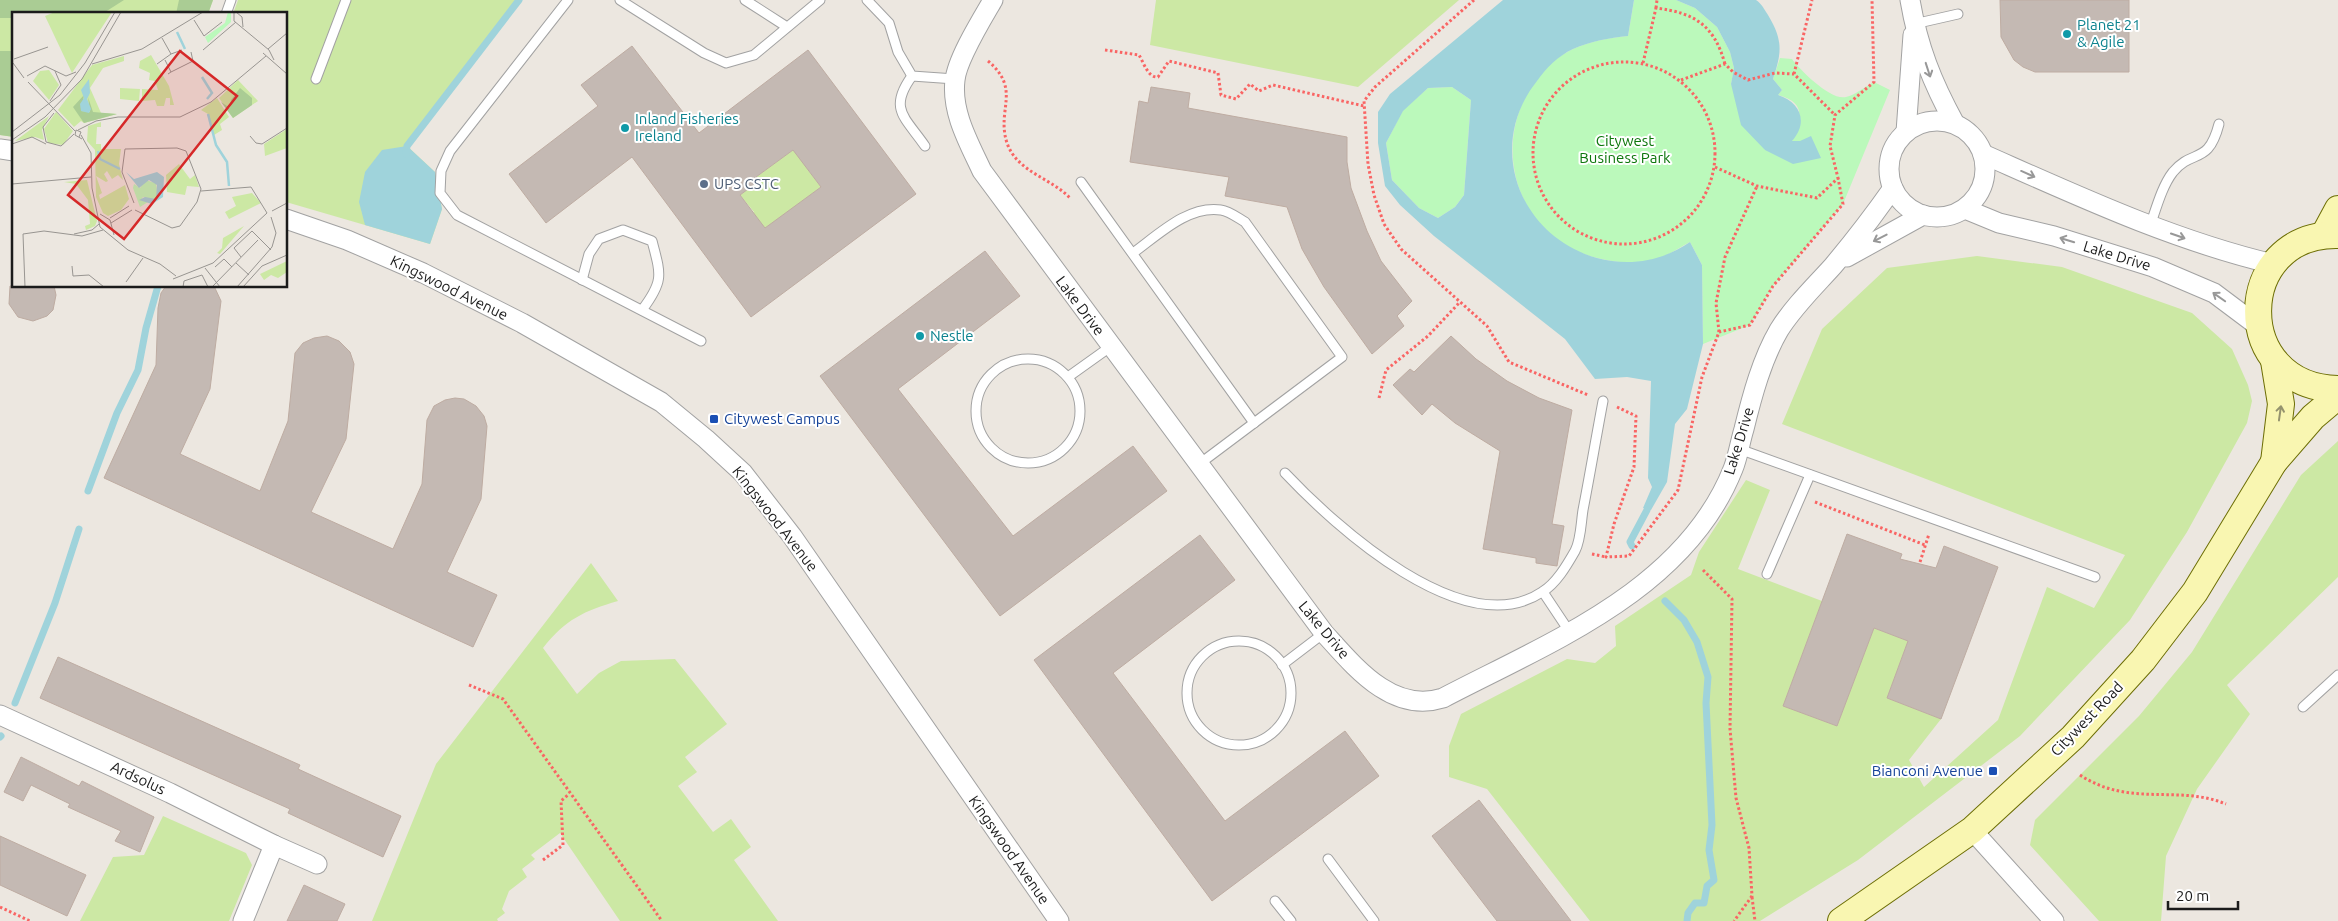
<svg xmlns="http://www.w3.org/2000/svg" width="2338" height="921" font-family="Ubuntu,sans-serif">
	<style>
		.grass { fill: #cce8a4 }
		.forest { fill: #aacc94 }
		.park { fill: #bbf9bb }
		.water { fill: #9fd3db; fill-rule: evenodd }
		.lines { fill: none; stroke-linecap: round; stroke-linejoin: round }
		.stream { stroke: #9fd3db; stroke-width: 7 }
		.building { fill: #c4b9b3; stroke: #beaca2; fill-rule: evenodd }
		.service-casing { stroke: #a2a2a2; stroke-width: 11 }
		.minor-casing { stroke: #a2a2a2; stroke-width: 21 }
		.secondary-casing { stroke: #6d6e05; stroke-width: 28 }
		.path { stroke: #f96564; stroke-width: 3; stroke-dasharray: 2.5 2.5; stroke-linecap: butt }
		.service { stroke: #fff; stroke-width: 9 }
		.minor { stroke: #fff; stroke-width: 19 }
		.secondary { stroke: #f9f6b1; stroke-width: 26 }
		.oneway { stroke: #989898 }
		.oneway2 { stroke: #95936e }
		.culture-dot { fill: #0f9aa8; stroke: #fff; stroke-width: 2 }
		.service-dot { fill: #5c6f8a; stroke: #fff; stroke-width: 2 }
		.transit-dot { fill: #1a4fb4; stroke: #fff; stroke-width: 2 }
		.labels { text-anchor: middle; stroke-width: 4; stroke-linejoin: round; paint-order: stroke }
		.culture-label { font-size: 15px; fill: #0d838f; stroke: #fff; text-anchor: start }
		.park-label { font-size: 15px; fill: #0c760b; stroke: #fff }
		.service-label { font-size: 15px; fill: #4e5e75; stroke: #fff; text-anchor: start }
		.street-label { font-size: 15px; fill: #1b1b1b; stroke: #fff }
		.transit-label { font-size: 15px; fill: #164399; stroke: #fff; text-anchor: start }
		.inset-river { fill: none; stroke: #9fd3db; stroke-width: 2.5 }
		.inset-road { fill: none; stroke: #989591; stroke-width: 1 }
		.view { fill: #d62828; fill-opacity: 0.15; stroke: #d62828; stroke-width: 2.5 }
		.inset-edge { fill: none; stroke: #1b1b1b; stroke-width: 2.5 }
	</style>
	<rect width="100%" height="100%" fill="#ece7e0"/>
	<g class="grass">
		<polygon points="0,0 213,0 208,14 14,14 14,137 0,135"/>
		<polygon points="238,0 519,0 407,146 435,172 442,209 430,244 286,202 286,14 233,14"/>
		<polygon points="1156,0 1459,0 1358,87 1150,45"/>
		<polygon points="797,147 808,170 821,187 762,231 750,215 754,212 740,195 759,181 756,177"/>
		<polygon points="1977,256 2062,267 2192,313 2232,349 2248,385 2252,401 2247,423 2187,532 2130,620 2020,736 1858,860 1760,921 1590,921 1487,789 1449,777 1449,746 1461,714 1567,659 1595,663 1616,646 1615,626 1691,575 1699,552 1746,480 1770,490 1738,569 1822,601 1783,706 1837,726 1874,628 1908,641 1887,698 1941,719 1909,760 1924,787 1998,720 2047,587 2094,608 2125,555 1782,424 1822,329 1887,268"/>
		<polygon points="2338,441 2338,577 2227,685 2250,714 2197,789 2166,856 2161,921 2099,921 2030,845 2035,820 2139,716 2192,652 2301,475"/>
		<path d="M 591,563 L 618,601 C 584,611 566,619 543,648 L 577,694 L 599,673 L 621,661 L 675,659 L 727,724 L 685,757 L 697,772 L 678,786 L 713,832 L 731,819 L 751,847 L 734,860 L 778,921 L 620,921 L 560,833 L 531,855 L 535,859 L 522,869 L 527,877 L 509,891 L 502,909 L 505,913 L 497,919 L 498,921 L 372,921 L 436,764 Z"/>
		<polygon points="163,816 246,853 252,865 229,921 80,921 113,857 144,855"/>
	</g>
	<g class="forest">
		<polygon points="0,0 124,0 102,14 14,14 14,18 0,18"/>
		<polygon points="179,0 213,0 208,14 176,14"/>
		<polygon points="0,51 14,51 14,137 0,135"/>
	</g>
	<g class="park">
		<path d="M 1634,0 L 1676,0 L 1695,8 L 1717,27 L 1730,52 L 1734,68 L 1731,84 L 1765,150 L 1800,141 L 1792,141 C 1800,119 1808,103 1778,95 L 1782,90 L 1773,79 L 1780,58 L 1792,59 C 1800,70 1831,101 1846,97 C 1855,95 1866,86 1874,82 L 1890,90 L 1843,204 L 1773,286 L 1750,325 L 1703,344 L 1702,265 L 1690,242 C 1679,248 1669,255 1657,259 C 1635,265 1615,263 1593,257 C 1508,233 1486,127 1548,66 C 1570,45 1599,39 1628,36 Z"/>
		<polygon points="1452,87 1471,100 1464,195 1455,207 1438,218 1419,208 1392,180 1386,143 1403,110 1428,88"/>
	</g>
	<g class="water">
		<path d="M 1503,0 L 1634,0 L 1628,36 C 1609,38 1591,41 1573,49 C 1558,56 1546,68 1537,81 C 1485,146 1519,236 1597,258 C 1630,267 1662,261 1690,242 L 1702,265 L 1703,344 L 1687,409 L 1675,424 L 1667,482 L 1651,510 L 1643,508 L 1652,487 L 1648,478 L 1651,381 L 1627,377 L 1595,379 L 1565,339 L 1434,236 L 1400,205 L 1385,186 L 1378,143 L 1378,112 L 1390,94 ZM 1452,87 L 1471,100 L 1464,195 L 1455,207 L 1438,218 L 1419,208 L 1392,180 L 1386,143 L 1403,111 L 1428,88 Z"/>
		<path d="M 1676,0 L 1756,0 C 1762,4 1764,9 1768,15 C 1783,40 1782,52 1773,79 L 1782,90 L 1778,95 C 1800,102 1809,122 1792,141 L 1800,141 L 1811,136 L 1821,158 L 1793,164 L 1765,150 L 1741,125 L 1731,84 L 1734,68 L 1730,52 L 1717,27 L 1695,8 Z"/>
		<polygon points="407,146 435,172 442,209 430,244 365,225 359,202 365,172 382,150"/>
	</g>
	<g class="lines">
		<g class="stream">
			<polyline points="406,154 407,146 519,0"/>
			<polyline points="88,491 117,413 138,370 146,328 158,286"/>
			<polyline points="1632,546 1630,542 1647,510"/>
			<polyline points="1665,601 1684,620 1697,642 1708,677 1706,703 1712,825 1709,850 1714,880 1707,886 1704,903 1695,903 1688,913 1687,921"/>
			<polyline points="15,703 55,603 79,529"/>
			<polyline points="0,737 1,736"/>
		</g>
	</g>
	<g class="building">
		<polygon points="2000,0 2129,0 2129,72 2035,72 2023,67 2014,60 2001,37"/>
		<path d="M 632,46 L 699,133 L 808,50 L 916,194 L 751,317 L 632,157 L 546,223 L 509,174 L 598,106 L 581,85 ZM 793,150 L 821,187 L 765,228 L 740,195 L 759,181 L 756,177 Z"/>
		<polygon points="1151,87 1190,93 1188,108 1347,137 1347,162 1351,188 1367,231 1381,261 1412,301 1397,316 1404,326 1372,354 1324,287 1302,249 1287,207 1225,196 1229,177 1130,162 1139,101 1148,103"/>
		<polygon points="985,251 1020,296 898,389 1013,536 1133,446 1167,491 1000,616 820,376"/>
		<polygon points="10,286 54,286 56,295 53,310 47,316 33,321 18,317 9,304"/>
		<polygon points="166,286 214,286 221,301 210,389 180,454 260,491 288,421 295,353 303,343 314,338 327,336 339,341 350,352 354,364 346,439 311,512 393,549 422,484 427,420 434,406 445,400 455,398 464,399 476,406 484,416 487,426 481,499 447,572 497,595 473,647 104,478 156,365 158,308 161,293"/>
		<polygon points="1451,336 1476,359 1507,381 1539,398 1572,410 1552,524 1564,526 1557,566 1536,563 1536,558 1483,549 1500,451 1455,423 1432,404 1422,415 1393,385 1410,369 1414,372"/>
		<polygon points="1847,534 1902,554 1900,559 1936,568 1944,546 1998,567 1941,719 1887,698 1908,641 1874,628 1837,726 1783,706"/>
		<polygon points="1200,535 1235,580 1113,673 1225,821 1345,731 1379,776 1212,901 1034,660"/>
		<polygon points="58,657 300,765 298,769 401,816 383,857 288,813 290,809 40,698"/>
		<polygon points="21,757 79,786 82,781 154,817 140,852 115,841 121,831 68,807 70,804 31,785 23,801 4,792"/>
		<polygon points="1479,800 1571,921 1497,921 1432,836"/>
		<polygon points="0,836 86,875 67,916 0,885"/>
		<polygon points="304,885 345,904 337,921 287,921"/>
	</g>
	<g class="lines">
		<defs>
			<g id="service">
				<polyline points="568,0 450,151 441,171 440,193 457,215 701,341"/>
				<polyline points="620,0 704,53 726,63 754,55 820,0"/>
				<polyline points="745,0 787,27"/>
				<polyline points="867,0 889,23 898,52 912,76 955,79"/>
				<polyline points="226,14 231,0"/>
				<polyline points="1914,24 1958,14"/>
				<path d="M 912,76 C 888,109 905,117 925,146"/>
				<polyline points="316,79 346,0"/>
				<polyline points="1081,182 1254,423"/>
				<path d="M 2150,226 C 2156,209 2162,186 2173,172 C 2193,148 2208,166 2219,124"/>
				<path d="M 1133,253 C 1158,235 1188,205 1221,210 C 1229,211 1238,218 1245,222 L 1342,357 L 1198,465"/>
				<path d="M 582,280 L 589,254 L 599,239 L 623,230 L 652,241 C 661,275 664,281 642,310"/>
				<circle cx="1028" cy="411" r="52"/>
				<polyline points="1068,377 1110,347"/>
				<polyline points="1739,449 2095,577"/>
				<path d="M 1285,473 C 1335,526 1464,644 1542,592 C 1556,584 1567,565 1575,551 C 1581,540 1581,522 1583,510 C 1590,474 1596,438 1603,401"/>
				<polyline points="1767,574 1810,475"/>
				<polyline points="1543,592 1569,631"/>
				<circle cx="1239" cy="693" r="52"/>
				<polyline points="1282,665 1324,633"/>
				<polyline points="2303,707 2338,675"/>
				<polyline points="1328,859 1374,921"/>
				<polyline points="1275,901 1291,921"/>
			</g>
			<g id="minor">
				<path d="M 993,0 C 982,19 957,59 955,80 C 951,112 969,143 982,171 L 1324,633 C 1355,667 1392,714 1443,698 C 1550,642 1685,590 1733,469 C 1738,457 1740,442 1744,429 C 1752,396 1762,359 1779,330 C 1794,306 1815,286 1833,266 C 1854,241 1874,215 1893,188"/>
				<path d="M 1910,0 C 1918,47 1932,82 1955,124"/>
				<circle cx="1937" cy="169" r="48"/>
				<polyline points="1906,132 1913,35"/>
				<polyline points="0,149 14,151"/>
				<path d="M 1983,154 C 2078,196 2172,240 2273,264"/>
				<polyline points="1965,209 1999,223 2054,236 2153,267 2214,293 2258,326"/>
				<polyline points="286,219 347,240 423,273 522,323 661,402 706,439 743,473 792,536 1059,921"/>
				<polyline points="1847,257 1923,215"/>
				<polyline points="0,715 170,793 274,845"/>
				<polyline points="1972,830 2054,921"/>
				<polyline points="243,921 274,845 317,864"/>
			</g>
			<g id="secondary">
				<polyline points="2324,235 2338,209"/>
				<path d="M 2338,235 C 2233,233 2230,387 2338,389"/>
				<polyline points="2274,462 2281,404 2274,361"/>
				<polyline points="1841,921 1972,830 2073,737 2143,660 2195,592 2274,462 2313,417 2338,396"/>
			</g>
		</defs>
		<use href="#service" class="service-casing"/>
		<use href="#minor" class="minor-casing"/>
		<use href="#secondary" class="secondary-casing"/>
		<g class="path">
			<polyline points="1474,0 1375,87 1364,101 1368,164 1374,195 1384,224 1401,249 1487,326 1509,362 1588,395"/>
			<polyline points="1656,8 1657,0"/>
			<path d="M 1105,50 L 1139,55 C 1144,63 1148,78 1158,77 L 1169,61 L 1218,73 L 1221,95 L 1236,99 L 1250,84 L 1259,91 L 1273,85 L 1364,106"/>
			<path d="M 988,61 C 1022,90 996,109 1007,143 C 1017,172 1051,178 1070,198"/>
			<circle cx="1624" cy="153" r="91"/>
			<path d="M 1643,63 L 1656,8 C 1695,13 1714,25 1725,64"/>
			<polyline points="1794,74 1812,0"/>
			<polyline points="1681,80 1725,64 1733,72 1748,80 1775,73 1794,74 1835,115"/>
			<polyline points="1715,167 1757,186 1817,198 1838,178 1830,146 1835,115 1874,82 1872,0"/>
			<polyline points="1719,332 1716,303 1725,257 1757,186"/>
			<polyline points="1379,398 1386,370 1428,336 1460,302"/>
			<polyline points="1617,407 1636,416 1634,467 1614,524 1606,557 1629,556 1678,490 1702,377 1719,332 1750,325 1773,286 1843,204 1838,178"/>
			<polyline points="1815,502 1925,545"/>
			<polyline points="1592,554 1606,557"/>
			<polyline points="1920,562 1929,534"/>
			<polyline points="1703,570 1732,599 1730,729 1736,798 1749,848 1752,896 1734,921"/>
			<polyline points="469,685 503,699 662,921"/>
			<path d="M 2080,775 C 2130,808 2177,784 2226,804"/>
			<polyline points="543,860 563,845 561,801 569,794"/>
			<polyline points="1752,897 1755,921"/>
			<polyline points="0,907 30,921"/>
		</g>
		<use href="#service" class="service"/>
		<use href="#minor" class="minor"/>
		<use href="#secondary" class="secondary"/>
	</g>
	<defs><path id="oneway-shaft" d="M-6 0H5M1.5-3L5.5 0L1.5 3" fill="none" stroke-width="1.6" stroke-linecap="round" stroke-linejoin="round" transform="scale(1.25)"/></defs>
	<g class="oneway">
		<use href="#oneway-shaft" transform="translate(1928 70) rotate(72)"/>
		<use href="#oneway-shaft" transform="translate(2028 174) rotate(24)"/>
		<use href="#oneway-shaft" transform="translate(2178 236) rotate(19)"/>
		<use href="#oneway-shaft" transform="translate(1880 238) rotate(153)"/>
		<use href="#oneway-shaft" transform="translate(2067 240) rotate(-163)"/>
		<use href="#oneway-shaft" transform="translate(2219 297) rotate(-145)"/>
	</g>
	<use class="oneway2" href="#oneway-shaft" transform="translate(2280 413) rotate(-82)"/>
	<g class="culture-dot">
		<circle cx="2067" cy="34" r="5"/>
		<circle cx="625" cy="128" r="5"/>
		<circle cx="920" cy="336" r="5"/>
	</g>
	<circle class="service-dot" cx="704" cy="184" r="5"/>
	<g class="transit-dot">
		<rect x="709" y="414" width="10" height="10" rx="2.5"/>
		<rect x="1988" y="766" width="10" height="10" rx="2.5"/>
	</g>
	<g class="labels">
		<g class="culture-label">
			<text x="2077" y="30">Planet 21<tspan x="2077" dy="17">&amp; Agile</tspan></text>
			<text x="635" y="124">Inland Fisheries<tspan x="635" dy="17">Ireland</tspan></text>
			<text x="930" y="341">Nestle</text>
		</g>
		<g class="park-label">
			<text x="1625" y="146">Citywest<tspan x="1625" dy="17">Business Park</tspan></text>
		</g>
		<g class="service-label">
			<text x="714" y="189">UPS CSTC</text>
		</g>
		<g class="street-label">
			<text transform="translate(2117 256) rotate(17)" y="5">Lake Drive</text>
			<text transform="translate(449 288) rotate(26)" y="5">Kingswood Avenue</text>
			<text transform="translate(1080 306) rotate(53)" y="5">Lake Drive</text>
			<text transform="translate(1739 441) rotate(-73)" y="5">Lake Drive</text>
			<text transform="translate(775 519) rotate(52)" y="5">Kingswood Avenue</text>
			<text transform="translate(1324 630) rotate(50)" y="5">Lake Drive</text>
			<text transform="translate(2087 719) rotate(-46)" y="5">Citywest Road</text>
			<text transform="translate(138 778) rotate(25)" y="5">Ardsolus</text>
			<text transform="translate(1009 850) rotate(55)" y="5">Kingswood Avenue</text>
		</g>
		<g class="transit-label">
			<text x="724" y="424">Citywest Campus</text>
			<text x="1983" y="776" text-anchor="end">Bianconi Avenue</text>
		</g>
	</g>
	<g transform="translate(12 12)">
		<rect width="275" height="275" fill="#ece7e0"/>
		<path d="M 43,0 L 100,0 L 60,61 L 33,4 ZM 139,43 L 157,74 L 162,93 L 158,93 L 158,86 L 154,86 L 152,94 L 145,94 L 143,88 L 130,89 L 130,77 L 146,78 L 143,69 L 137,68 L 138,61 L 127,56 L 128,49 ZM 112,44 L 112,49 L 91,56 L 78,76 L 89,101 L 105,102 L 72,111 L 69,109 L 62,115 L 46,98 L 80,53 ZM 37,58 L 47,73 L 37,88 L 21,69 L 28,59 ZM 226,68 L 246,89 L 221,106 L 207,86 ZM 108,76 L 128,77 L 127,89 L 108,87 ZM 205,86 L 217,105 L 208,112 L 210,118 L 202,123 L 196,102 L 189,98 ZM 44,100 L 61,119 L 51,133 L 36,131 L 32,117 ZM 37,104 L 30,118 L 32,128 L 23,125 L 3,129 ZM 89,110 L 89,115 L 85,115 L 84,132 L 89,132 L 89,137 L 109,137 L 107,152 L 111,168 L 106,163 L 100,167 L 95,159 L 92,162 L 96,169 L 94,170 L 84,164 L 90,181 L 87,183 L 88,187 L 113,173 L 117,187 L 109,198 L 96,204 L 91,201 L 84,185 L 83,138 L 75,129 L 76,114 ZM 275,117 L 275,136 L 253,144 L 252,132 ZM 167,152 L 178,167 L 183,163 L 187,175 L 175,174 L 173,183 L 155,180 L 154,163 ZM 75,168 L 85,209 L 83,214 L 74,218 L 73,214 L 78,212 L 76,188 L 64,172 L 52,170 ZM 240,181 L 249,191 L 217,207 L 213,200 L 224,194 L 220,185 ZM 232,214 L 208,242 L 205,241 L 210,236 L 211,226 ZM 275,249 L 275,260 L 266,266 L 259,263 L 252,268 L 248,262 Z" fill="#cce8a4"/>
		<path d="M 228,76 L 240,86 L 240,93 L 221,106 L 209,90 L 218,96 L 219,88 ZM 72,83 L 69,99 L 78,100 L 76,85 L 81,100 L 105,102 L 72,111 L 61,95 Z" fill="#aacc94"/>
		<path d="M 216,0 L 219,0 L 219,10 L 196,31 L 193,25 L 213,11 ZM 133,168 L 144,171 L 146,185 L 140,188 L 131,185 L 129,188 L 136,190 L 128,195 L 121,176 L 122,172 L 128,176 Z" fill="#bbf9bb"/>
		<path d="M 77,67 L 78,81 L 75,87 L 79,97 L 77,101 L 69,99 L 68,92 L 72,86 L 69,78 ZM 145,160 L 152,165 L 151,185 L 140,192 L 127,188 L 133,185 L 144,187 L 145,173 L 137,168 L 127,176 L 114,160 L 122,167 Z" fill="#9fd3db"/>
		<path class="inset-river" d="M 165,20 L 173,37M 190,65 L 200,81 L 195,87M 196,102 L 204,133 L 215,150 L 217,174M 86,139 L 88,147 L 108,157"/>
		<path class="inset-road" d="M 222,0 L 222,9 L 257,38 L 262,48M 224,0 L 230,5 L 231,15M 182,8 L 192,24 L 210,10M 150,26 L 159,42 L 170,38M 256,37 L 275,21M 191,38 L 224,10M 251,41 L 275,62M 2,47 L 36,35M 153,48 L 159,60 L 156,62M 1,51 L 12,66M 80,52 L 130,37 L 191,0M 145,52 L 159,42M 159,60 L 181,49 L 179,40M 15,64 L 33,54 L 54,64 L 64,60M 16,70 L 63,119M 38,89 L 49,73 L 43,59M 42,101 L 31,115 L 34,130 L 49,134 L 62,122M 66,118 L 84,109 L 106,105 L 168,105 L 199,90 L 254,44M 0,120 L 48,83 L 73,51 L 103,0M 69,123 L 79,141 L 80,176 L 88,215 L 116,238 L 148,252 L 164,264M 238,124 L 244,131 L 250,132 L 275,116M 67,125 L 69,120 L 64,118 L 63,123 L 70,127M 0,128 L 33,105 L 70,67 L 109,0M 0,132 L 20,125 L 34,132M 0,172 L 79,165M 189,179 L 239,175 L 255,201M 122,191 L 110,160 L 113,137 L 165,136 L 174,139 L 189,177 L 185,190 L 168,214 L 160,216 L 123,198M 260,199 L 275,191M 88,202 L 98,208 L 102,223M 98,206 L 117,194M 99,211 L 120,198M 62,222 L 80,218 L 87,212M 229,245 L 222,236 L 240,219 L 259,238M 224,251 L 237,263M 60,254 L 61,264 L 77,263 L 92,275M 203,255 L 212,247 L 220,255M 193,256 L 208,275M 161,267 L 201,251 L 255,201M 114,270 L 131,246M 13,275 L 11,222 L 32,219 L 70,224 L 91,218M 171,275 L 172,269 L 190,263 L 196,275M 200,275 L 246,228M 225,275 L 260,235 L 264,221 L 259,205M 231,275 L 250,254 L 275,243"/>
		<path class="view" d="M 168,39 L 225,84 L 112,227 L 56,183 Z"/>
		<rect width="275" height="275" class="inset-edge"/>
	</g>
	<path d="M2168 901v8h70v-8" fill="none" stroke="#1b1b1b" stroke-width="2.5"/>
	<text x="2176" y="901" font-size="15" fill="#1b1b1b" stroke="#ffffff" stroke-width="4" paint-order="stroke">20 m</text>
</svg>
